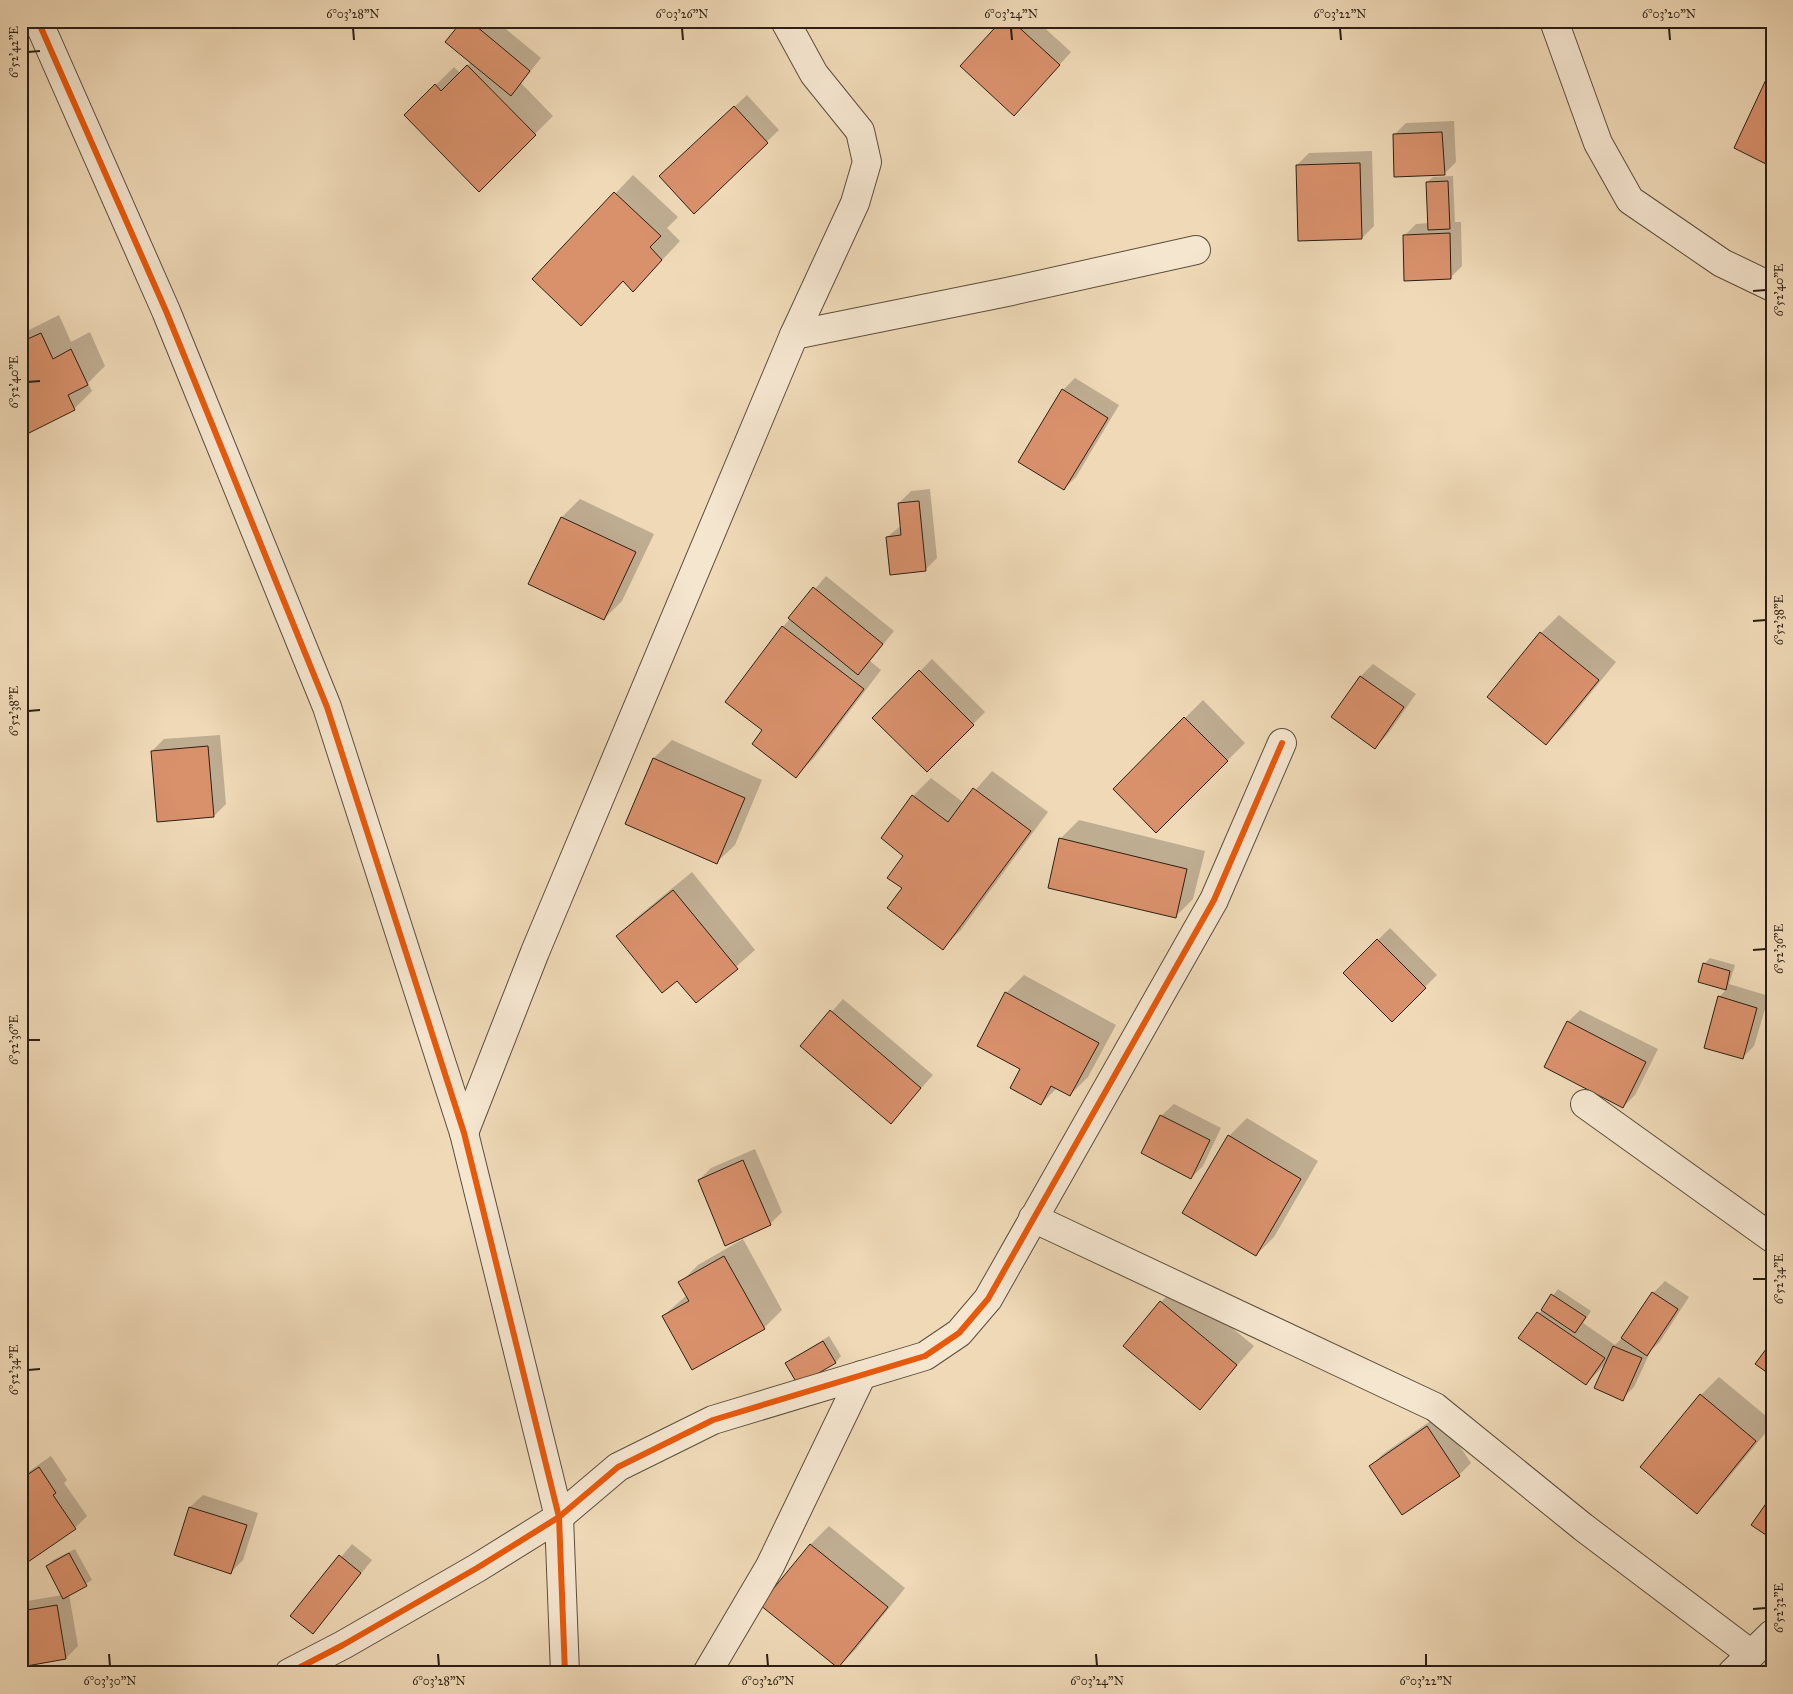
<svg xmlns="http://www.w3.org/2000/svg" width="1793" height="1694" font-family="'IM FELL Great Primer',serif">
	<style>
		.shadow { fill: #0003 }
		.building { fill: #d9916c; stroke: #2c1f13 }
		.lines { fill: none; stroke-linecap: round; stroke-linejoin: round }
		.minor-casing { stroke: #5d4e3c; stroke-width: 30 }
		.minor { stroke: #f5e6d0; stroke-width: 28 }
		.cycleway-casing { stroke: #f5e6d0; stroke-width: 9 }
		.cycleway { stroke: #e8590c; stroke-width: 6 }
		.ticks { fill: none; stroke: #2c1f13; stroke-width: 2 }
		.neatline { fill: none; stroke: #2c1f13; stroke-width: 2 }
		.ticks-label { font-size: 12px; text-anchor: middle; fill: #2c1f13 }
	</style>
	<rect width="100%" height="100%" fill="#efd9b7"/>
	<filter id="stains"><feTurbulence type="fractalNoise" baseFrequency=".004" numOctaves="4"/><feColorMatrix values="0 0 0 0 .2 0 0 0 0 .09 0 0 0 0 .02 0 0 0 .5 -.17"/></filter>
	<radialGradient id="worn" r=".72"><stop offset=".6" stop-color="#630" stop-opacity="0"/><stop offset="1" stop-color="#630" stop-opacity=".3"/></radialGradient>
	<g class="shadow">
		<polygon points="464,21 496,21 541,58 521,83 553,116 479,190 406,115 454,67 460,73 471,62"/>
		<polygon points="1002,21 1037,21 1071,52 1026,102"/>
		<polygon points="747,95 779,130 694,212 673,164"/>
		<polygon points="1454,121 1456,162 1444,174 1394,135 1406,123"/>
		<polygon points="1372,151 1374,226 1362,238 1297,165 1309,153"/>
		<polygon points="633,175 678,217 667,228 680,241 651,272 534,279"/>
		<polygon points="1453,176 1455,222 1461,222 1462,266 1450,278 1404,236 1416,224 1429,223 1427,182 1433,177"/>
		<polygon points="59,315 71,342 90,332 105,366 88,383 92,391 74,409 21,435 21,334"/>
		<polygon points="1075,378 1119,405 1076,477 1064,489 1063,390"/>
		<polygon points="930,489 937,558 925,570 887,537 902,525 899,503 911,491"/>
		<polygon points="580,499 654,534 622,601 604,619 530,583 562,517"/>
		<polygon points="826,576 894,631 870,661 881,670 814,758 796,776 764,730 783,627"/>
		<polygon points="1559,615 1616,662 1564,726 1546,744 1541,633"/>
		<polygon points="932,659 985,712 927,771 874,718"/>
		<polygon points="1373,664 1416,694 1387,735 1375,747 1361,676"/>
		<polygon points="1203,700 1245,743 1156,832 1114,789"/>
		<polygon points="220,735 226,804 214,816 152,751 164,739"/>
		<polygon points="672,740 762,780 735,845 716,863 654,758"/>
		<polygon points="992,771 1048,812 961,930 943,948 903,888 913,796 931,778 964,803"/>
		<polygon points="1079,820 1205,851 1193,899 1175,917 1061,838"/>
		<polygon points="692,872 755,950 696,1002 677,979 618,936 636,918"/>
		<polygon points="1390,928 1437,975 1392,1020 1345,973"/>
		<polygon points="1710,958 1735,965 1729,984 1769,996 1754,1046 1742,1058 1719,997 1727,989 1699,981 1704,964"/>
		<polygon points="1024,975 1116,1025 1088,1077 1070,1095 1057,1088 1041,1104 1022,1069 978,1045 1006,993"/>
		<polygon points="843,999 933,1075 891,1122 801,1046"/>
		<polygon points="1580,1010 1658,1049 1635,1095 1623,1107 1568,1022"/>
		<polygon points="1174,1104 1221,1128 1203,1166 1191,1178 1143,1153 1161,1116"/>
		<polygon points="1247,1118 1318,1161 1274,1237 1256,1255 1229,1136"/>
		<polygon points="755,1149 782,1212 770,1224 699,1180 711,1168"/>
		<polygon points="743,1239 782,1310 764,1328 663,1316 687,1295 680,1283 698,1265"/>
		<polygon points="1665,1281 1689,1297 1659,1343 1651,1350 1634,1387 1622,1399 1607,1362 1586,1384 1520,1338 1558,1289 1591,1311 1583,1323 1615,1345 1624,1336 1653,1293"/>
		<polygon points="1179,1284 1254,1346 1200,1408 1161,1302"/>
		<polygon points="829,1336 841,1356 836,1362 799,1383 787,1363"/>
		<polygon points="1719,1377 1772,1421 1772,1425 1715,1494 1697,1512 1701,1395"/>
		<polygon points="1439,1415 1471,1463 1459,1475 1403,1514 1371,1466 1383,1454"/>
		<polygon points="51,1456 67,1480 64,1483 87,1516 75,1528 21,1556 21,1477"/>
		<polygon points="203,1495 258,1513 243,1560 231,1572 176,1554 190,1507"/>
		<polygon points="829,1526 905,1588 856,1649 838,1667 762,1605 811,1544"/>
		<polygon points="352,1544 372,1560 313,1633 292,1616"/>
		<polygon points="75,1549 92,1580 69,1594 78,1646 66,1658 21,1666 21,1602 63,1595 47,1566 53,1560"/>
	</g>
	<g class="building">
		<polygon points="462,21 470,21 530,71 511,96 445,42"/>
		<polygon points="1001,21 1012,21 1060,65 1014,116 960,66"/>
		<polygon points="467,65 536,135 479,192 404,115 435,84 441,91"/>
		<polygon points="1770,71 1772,71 1772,167 1734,148"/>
		<polygon points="734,106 768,143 694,214 659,176"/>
		<polygon points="1442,132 1445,175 1394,177 1393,134"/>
		<polygon points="1360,163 1362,239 1298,241 1296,165"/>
		<polygon points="1448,181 1450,229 1428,230 1426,182"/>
		<polygon points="614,192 661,236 650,247 662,260 633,292 623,281 581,326 532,279"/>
		<polygon points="1450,233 1451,279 1404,281 1403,235"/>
		<polygon points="41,333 53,359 71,349 88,385 68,395 75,410 21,437 21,342"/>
		<polygon points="1062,389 1108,418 1064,490 1018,462"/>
		<polygon points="919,501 926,571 890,575 886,537 901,535 898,503"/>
		<polygon points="561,517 636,552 604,620 528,584"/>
		<polygon points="813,587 883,644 858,675 788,618"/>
		<polygon points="782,626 864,689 796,778 752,744 762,730 725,702"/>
		<polygon points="1540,632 1599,680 1546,745 1487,697"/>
		<polygon points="919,670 974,725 927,772 872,718"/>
		<polygon points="1360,676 1404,707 1375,749 1331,717"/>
		<polygon points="1184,717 1228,761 1156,833 1113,789"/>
		<polygon points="208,746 214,817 157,822 151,751"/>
		<polygon points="653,758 745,798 717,864 625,824"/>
		<polygon points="973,788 1031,831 943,950 887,908 902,888 887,878 903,856 881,838 912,795 948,822"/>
		<polygon points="1059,838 1187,869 1176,918 1048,888"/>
		<polygon points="673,890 738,969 696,1003 677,981 662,993 616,936"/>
		<polygon points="1377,939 1426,988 1392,1022 1343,973"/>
		<polygon points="1703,963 1730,971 1726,990 1698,982"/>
		<polygon points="1005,992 1099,1043 1070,1096 1051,1086 1041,1105 1010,1088 1020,1069 977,1046"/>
		<polygon points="1718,996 1757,1008 1743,1059 1704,1048"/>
		<polygon points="830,1010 921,1088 891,1124 800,1046"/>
		<polygon points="1567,1021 1646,1062 1623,1108 1544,1067"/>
		<polygon points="1160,1115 1210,1140 1191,1179 1141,1153"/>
		<polygon points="1228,1135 1301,1179 1256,1256 1182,1213"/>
		<polygon points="743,1160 771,1225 725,1246 698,1180"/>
		<polygon points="724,1256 765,1329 692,1370 662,1316 689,1301 678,1282"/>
		<polygon points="1652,1292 1678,1309 1647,1356 1621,1338"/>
		<polygon points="1551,1294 1586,1317 1575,1333 1541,1310"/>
		<polygon points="1160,1301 1237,1365 1200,1410 1123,1346"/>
		<polygon points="1537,1312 1605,1358 1586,1385 1518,1338"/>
		<polygon points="823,1341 836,1363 798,1385 785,1363"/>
		<polygon points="1772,1341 1772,1376 1755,1364"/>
		<polygon points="1613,1346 1642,1358 1623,1401 1594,1388"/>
		<polygon points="1700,1394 1756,1441 1697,1514 1640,1467"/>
		<polygon points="1427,1426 1460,1476 1402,1515 1369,1466"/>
		<polygon points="39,1467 56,1493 53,1495 76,1529 25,1564 21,1558 21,1479"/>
		<polygon points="1772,1495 1772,1539 1751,1525"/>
		<polygon points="189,1507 247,1525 231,1574 174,1555"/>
		<polygon points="810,1544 888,1607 838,1668 760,1605"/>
		<polygon points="69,1553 87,1586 63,1599 46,1566"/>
		<polygon points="339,1555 361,1573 313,1634 290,1616"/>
		<polygon points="57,1605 66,1659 21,1667 21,1611"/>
	</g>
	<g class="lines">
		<defs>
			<g id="minor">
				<polyline points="38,21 166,311 327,707 464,1133 559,1517 565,1673"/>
				<polyline points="1554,21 1598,143 1630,200 1722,263 1772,287"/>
				<polyline points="794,335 1007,292 1196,250"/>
				<polyline points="1585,1104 1772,1238"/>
				<polyline points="464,1133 535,952 794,335 855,203 867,162 860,131 814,74 785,21"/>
				<polyline points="1033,1218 1435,1407 1583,1527 1751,1654"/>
				<polyline points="289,1673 343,1645 477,1568 559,1517 618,1467 713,1420 925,1356 959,1333 988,1299 1214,900 1282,743"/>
				<polyline points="707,1673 770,1566 862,1375"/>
				<polyline points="1732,1673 1772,1634"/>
			</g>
		</defs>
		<use href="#minor" class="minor-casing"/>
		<use href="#minor" class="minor"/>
		<defs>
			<g id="cycleway">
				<polyline points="38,21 166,311 327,707 464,1133 559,1517 565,1673"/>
				<polyline points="289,1673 343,1645 477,1568 559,1517 618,1467 713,1420 925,1356 959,1333 988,1299 1214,900 1282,743"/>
			</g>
		</defs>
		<use href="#cycleway" class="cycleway-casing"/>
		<use href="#cycleway" class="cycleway"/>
	</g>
	<path class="ticks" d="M 353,28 L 354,40M 682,28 L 683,40M 1011,28 L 1012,40M 1340,28 L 1341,40M 1669,28 L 1670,40M 28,52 L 40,51M 1753,291 L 1766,290M 28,382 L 40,381M 1753,621 L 1766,620M 28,711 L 40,710M 1753,950 L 1766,949M 28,1040 L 40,1040M 1753,1279 L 1766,1279M 28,1370 L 40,1369M 1753,1609 L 1766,1608M 109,1654 L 110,1666M 438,1654 L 439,1666M 767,1654 L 768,1666M 1096,1654 L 1097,1666M 1426,1654 L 1426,1666"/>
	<rect width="1793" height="1694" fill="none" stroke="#efd9b7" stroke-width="55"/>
	<rect x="28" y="28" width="1738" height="1638" class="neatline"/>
	<g class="ticks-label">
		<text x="353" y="18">6°03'28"N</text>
		<text x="682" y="18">6°03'26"N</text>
		<text x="1011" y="18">6°03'24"N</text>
		<text x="1340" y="18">6°03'22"N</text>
		<text x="1669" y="18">6°03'20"N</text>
		<text transform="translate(14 52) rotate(-90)" y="4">6°52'42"E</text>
		<text transform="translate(1779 290) rotate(-90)" y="4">6°52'40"E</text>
		<text transform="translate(14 382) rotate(-90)" y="4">6°52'40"E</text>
		<text transform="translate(1779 620) rotate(-90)" y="4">6°52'38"E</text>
		<text transform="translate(14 711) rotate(-90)" y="4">6°52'38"E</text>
		<text transform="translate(1779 949) rotate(-90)" y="4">6°52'36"E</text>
		<text transform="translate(14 1040) rotate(-90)" y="4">6°52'36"E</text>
		<text transform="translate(1779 1279) rotate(-90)" y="4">6°52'34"E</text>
		<text transform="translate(14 1370) rotate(-90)" y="4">6°52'34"E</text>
		<text transform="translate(1779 1608) rotate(-90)" y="4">6°52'32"E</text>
		<text x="110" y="1685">6°03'30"N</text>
		<text x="439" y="1685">6°03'28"N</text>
		<text x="768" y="1685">6°03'26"N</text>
		<text x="1097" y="1685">6°03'24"N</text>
		<text x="1426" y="1685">6°03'22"N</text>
	</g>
	<rect width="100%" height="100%" filter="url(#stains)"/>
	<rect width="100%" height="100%" fill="url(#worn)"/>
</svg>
